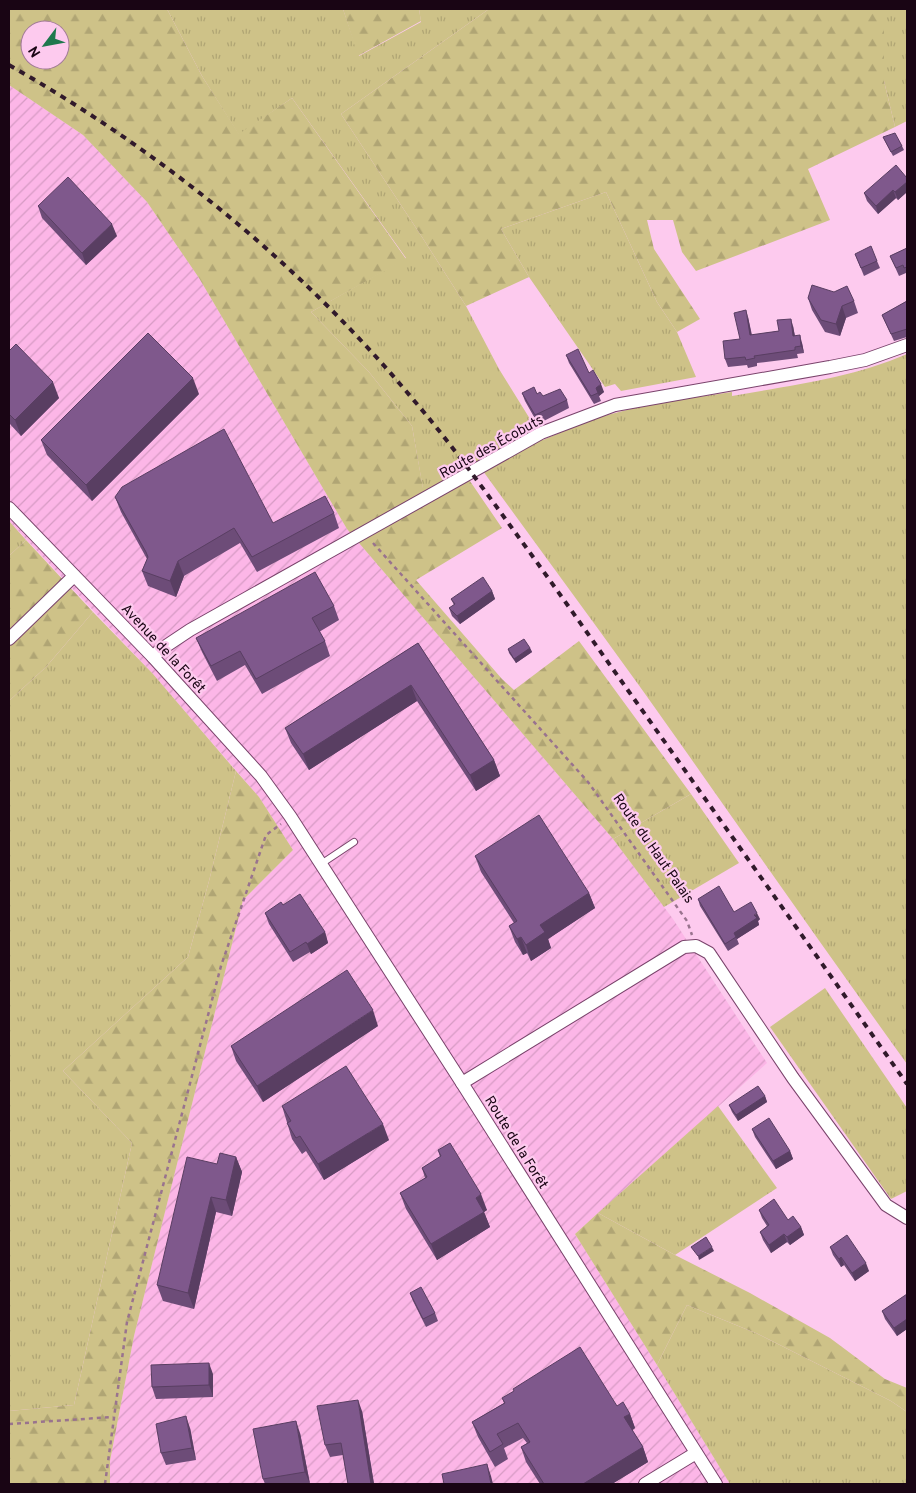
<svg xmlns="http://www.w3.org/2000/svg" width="916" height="1493" font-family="Overpass,sans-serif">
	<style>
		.industrial { fill: url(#industrial-furrows) }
		.grass { fill: url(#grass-tufts) }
		.forest { fill: url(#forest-firs); fill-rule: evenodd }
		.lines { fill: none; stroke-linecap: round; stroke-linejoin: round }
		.lane-casing { stroke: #79436b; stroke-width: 8 }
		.street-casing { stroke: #79436b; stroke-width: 14 }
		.path { stroke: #99738e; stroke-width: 2.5; stroke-dasharray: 4 4; stroke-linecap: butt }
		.lane { stroke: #fff; stroke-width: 6 }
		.street { stroke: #fff; stroke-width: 12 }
		.rail { stroke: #311a2b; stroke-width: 4; stroke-dasharray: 6 6; stroke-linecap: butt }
		.wall { fill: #6d4c78 }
		.shaded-wall { fill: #593e62 }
		.building { fill: #7f588c; stroke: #593e62 }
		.labels { text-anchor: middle; stroke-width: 4.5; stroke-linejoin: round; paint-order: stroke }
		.street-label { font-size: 14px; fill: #190514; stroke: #fdcaee }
	</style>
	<defs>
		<pattern id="industrial-furrows" width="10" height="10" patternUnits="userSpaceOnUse" patternTransform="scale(1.25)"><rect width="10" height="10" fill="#fcb6e7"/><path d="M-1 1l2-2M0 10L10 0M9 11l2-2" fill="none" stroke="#d79bc5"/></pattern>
		<pattern id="grass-tufts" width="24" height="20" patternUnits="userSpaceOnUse" patternTransform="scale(1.25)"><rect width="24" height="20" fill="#cec288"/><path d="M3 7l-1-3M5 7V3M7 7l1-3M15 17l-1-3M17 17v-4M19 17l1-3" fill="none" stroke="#b0a574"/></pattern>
		<pattern id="forest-firs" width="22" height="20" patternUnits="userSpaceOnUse" patternTransform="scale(1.25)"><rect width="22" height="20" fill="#cec288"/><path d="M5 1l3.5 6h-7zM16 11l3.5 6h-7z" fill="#b0a574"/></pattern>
	</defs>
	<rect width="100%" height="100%" fill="#fdcaee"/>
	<polygon class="industrial" points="9,85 83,135 147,202 199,278 347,529 613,839 673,919 767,1063 575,1234 657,1365 730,1484 110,1484 110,1461 134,1336 243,900 293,850 259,797 153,674 9,521"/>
	<g class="grass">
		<path d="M 167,9 L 343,9 L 359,56 L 421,22 L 419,9 L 489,9 L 341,114 L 422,237 L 466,306 L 499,369 L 543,440 L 592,419 L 650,404 L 732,392 L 732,396 C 792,385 852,378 907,354 L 907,1064 C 833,961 760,857 687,753 C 617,653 544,556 473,457 L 423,489 L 412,426 L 369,372 L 311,312 L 406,258 L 292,98 L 239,135 L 202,76 Z"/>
		<polygon points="884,9 907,9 907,121 895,127 884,81"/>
		<polygon points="606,192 657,302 677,332 696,377 621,391 615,384 605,387 529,277 501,229"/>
		<polygon points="9,521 26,540 9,556"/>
		<polygon points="93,612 153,674 236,771 209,881 188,957 63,1071 132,1143 74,1405 9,1411 9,701 46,667"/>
		<polygon points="691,794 739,863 664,907 613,839"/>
		<polygon points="825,988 907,1108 907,1191 891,1199 770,1027"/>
		<polygon points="718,1106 777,1188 675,1255 598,1213"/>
		<polygon points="687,1305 758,1334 891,1401 907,1412 907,1484 730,1484 657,1365"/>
	</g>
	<g class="forest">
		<path d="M 9,9 L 167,9 L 202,76 L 239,134 L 292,98 L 406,259 L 311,312 L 369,372 L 412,426 L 423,488 L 459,465 L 502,528 L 416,580 L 502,679 L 514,690 L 579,641 L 691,794 L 613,839 L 347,529 L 199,278 L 147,202 L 83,135 L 9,85 ZM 30,30 L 60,30 L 60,60 L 30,60 Z"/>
		<polygon points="343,9 419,9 421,21 358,56"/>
		<polygon points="489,9 884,9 884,81 895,127 808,169 830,220 696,271 682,252 673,220 647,220 654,249 700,319 677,332 657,302 606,192 501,229 529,277 466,306 422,237 341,114"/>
		<polygon points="26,540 93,612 46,667 9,701 9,556"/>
		<polygon points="236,771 259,797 293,850 243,900 134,1336 110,1461 110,1484 9,1484 9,1411 74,1405 132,1143 63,1071 188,957 209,881"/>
		<polygon points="598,1213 675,1255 750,1293 830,1338 885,1379 907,1388 907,1412 891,1401 758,1334 687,1305 657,1365 575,1234"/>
	</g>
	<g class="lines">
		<defs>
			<polyline id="lane" points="321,864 354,842"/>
			<g id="street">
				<polyline points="9,508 153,657 261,776 290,816 462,1083 716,1484"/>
				<polyline points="9,639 74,576"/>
				<polyline points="153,657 160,650 190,630 541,433 615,405 830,367 865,360 907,345"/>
				<polyline points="462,1083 684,947 696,946 709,953 793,1078 886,1205 907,1218"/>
				<polyline points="645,1484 696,1453"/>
			</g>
		</defs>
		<use href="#lane" class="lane-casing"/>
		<use href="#street" class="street-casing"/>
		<g class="path">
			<polyline points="373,543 588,782 687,921 692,935"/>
			<polyline points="9,1424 113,1417"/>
			<polyline points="105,1484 127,1322 221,966 266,835 281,824"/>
		</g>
		<use href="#lane" class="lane"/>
		<use href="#street" class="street"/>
		<path class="rail" d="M 9,65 C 160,151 299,263 411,397 C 450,442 485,491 520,539 C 558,591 595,644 632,696 C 724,825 816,955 907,1084"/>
	</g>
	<g class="wall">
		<polygon points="883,137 902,146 904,150 893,156"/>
		<polygon points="907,178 907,192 898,200 896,198 878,214 867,201 864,193"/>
		<polygon points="38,206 117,236 86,265 42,218"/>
		<polygon points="907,248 907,276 906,273 899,276 890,256"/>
		<polygon points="855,254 877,261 880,268 864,276"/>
		<polygon points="834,292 854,301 858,313 846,318 840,336 825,332 812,310 808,298"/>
		<polygon points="907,301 907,337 894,341 882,315"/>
		<polygon points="748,317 752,335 779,331 793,326 795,336 802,343 804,353 797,354 798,358 757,363 757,366 748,368 747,365 728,367 725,359 740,339"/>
		<polygon points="9,351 59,398 21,436 9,423"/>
		<polygon points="566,355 589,373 604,392 599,396 601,401 594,404 569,363"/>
		<polygon points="522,393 537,394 543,396 567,400 569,408 538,424 525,401"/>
		<polygon points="199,394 92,501 47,455 41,440"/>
		<polygon points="115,497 273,523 334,513 339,528 257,572 240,543 184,576 176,597 148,586 142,571 147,559 121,512"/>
		<polygon points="492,591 495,599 460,624 452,616 449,608 454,605 451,599"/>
		<polygon points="334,606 339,620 319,632 325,641 330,656 262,694 245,665 217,681 202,652 196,638"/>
		<polygon points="418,643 494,760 500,776 476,791 417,701 309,770 291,743 285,728"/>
		<polygon points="530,648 532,652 516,663 509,653 508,649"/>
		<polygon points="475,856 589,893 595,908 548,939 551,948 531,961 527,953 523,955 515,942 509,926 514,923 481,872"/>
		<polygon points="698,899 734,912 760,919 758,921 759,925 737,939 739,944 728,951 700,906"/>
		<polygon points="283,905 325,932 328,943 311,954 310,952 293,962 269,924 265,913"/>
		<polygon points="378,1026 263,1102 236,1061 231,1046"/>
		<polygon points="765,1096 767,1102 738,1121 732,1112 729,1105"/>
		<polygon points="282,1106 389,1140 324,1180 306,1151 302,1154 292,1139"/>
		<polygon points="752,1129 790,1151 793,1159 776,1169 755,1137"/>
		<polygon points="438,1150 487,1210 484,1212 490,1227 437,1260 406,1209 400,1193 425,1178 422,1168 440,1157"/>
		<polygon points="236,1157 242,1172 232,1216 216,1212 194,1309 163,1301 157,1285 217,1164"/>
		<polygon points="759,1210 788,1220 801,1227 804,1235 790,1245 787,1242 771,1253 763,1240 760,1232 767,1226 762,1218"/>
		<polygon points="830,1247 869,1271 855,1281 844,1265 841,1267 833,1255"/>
		<polygon points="410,1293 435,1313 438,1321 426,1327 413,1301"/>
		<polygon points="907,1295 907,1329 897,1336 885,1319 882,1311"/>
		<polygon points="213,1374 213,1397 156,1399 152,1387"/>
		<polygon points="502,1398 617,1406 630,1414 635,1428 632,1430 643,1447 648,1462 612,1484 540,1484 526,1462 521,1447 527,1443 523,1438 504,1448 508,1459 495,1467 478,1437 472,1422 504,1403"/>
		<polygon points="362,1411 374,1484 348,1484 343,1455 330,1457 325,1445"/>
		<polygon points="190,1428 196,1460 166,1465 161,1453"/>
		<polygon points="300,1433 310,1484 265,1484 263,1479"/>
	</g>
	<g class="shaded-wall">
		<polygon points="907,182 907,192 898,200 895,192"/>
		<polygon points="893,190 896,198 878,214 876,206"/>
		<polygon points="112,224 117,236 86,265 82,253"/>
		<polygon points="842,306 846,318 840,336 836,324"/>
		<polygon points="746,310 748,317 753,343 750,335"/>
		<polygon points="791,319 793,326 796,343 793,336"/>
		<polygon points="800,335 802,343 804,353 801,346"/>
		<polygon points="193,378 199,394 92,501 86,485"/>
		<polygon points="53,382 59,398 21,436 15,420"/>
		<polygon points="601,384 604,392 599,396 596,388"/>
		<polygon points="178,561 184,576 176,597 170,581"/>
		<polygon points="492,591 495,599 460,624 457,616"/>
		<polygon points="530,648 532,652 516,663 514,659"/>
		<polygon points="411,685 417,701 309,770 303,754"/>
		<polygon points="494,760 500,776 476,791 470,775"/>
		<polygon points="589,893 595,908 548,939 551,948 531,961 526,945 540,925"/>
		<polygon points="757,913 760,919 758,921 759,925 737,939 734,933"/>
		<polygon points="325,932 328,943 311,954 307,944"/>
		<polygon points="521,937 527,953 523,955 517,939"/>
		<polygon points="373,1010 378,1026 263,1102 257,1086"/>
		<polygon points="765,1096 767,1102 738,1121 736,1115"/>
		<polygon points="383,1124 389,1140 324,1180 318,1164"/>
		<polygon points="790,1151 793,1159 776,1169 773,1161"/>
		<polygon points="236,1157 242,1172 232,1216 226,1200"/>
		<polygon points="481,1194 487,1210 484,1212 490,1227 437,1260 431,1244 476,1198"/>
		<polygon points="211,1197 216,1212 194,1309 188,1293"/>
		<polygon points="801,1227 804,1235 790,1245 787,1237"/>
		<polygon points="784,1234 787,1242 771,1253 769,1245"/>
		<polygon points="712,1247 714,1251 699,1260 698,1256"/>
		<polygon points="841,1257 844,1265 841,1267 839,1259"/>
		<polygon points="866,1263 869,1271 855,1281 852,1273"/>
		<polygon points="907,1319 907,1329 897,1336 894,1328"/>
		<polygon points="209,1363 213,1374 213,1397 209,1385"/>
		<polygon points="358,1400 362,1411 374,1484 371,1484"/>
		<polygon points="630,1414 635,1428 630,1432 624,1417"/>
		<polygon points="186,1416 190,1428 196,1460 192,1448"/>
		<polygon points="296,1421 300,1433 310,1484 305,1472"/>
		<polygon points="643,1447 648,1462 612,1484 583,1484"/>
		<polygon points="487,1464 491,1476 493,1484 491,1484"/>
	</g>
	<g class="building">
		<polygon points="895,133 902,146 891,152 883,137"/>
		<polygon points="896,165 907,178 907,182 895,192 893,190 876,206 864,193"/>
		<polygon points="68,177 112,224 82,253 38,206"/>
		<polygon points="871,246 877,261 861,268 855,254"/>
		<polygon points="907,248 907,267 904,268 903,265 896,268 890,256"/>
		<polygon points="812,285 834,292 847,286 854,301 842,306 836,324 821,320 808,298"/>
		<polygon points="907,301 907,329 891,334 882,315"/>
		<polygon points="746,310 750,335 779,331 777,320 791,319 793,336 800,335 801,346 795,347 795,350 754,356 755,358 746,360 745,357 725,359 723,341 740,339 734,313"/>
		<polygon points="148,333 193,378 86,485 41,440"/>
		<polygon points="16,344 53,382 15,420 9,414 9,351"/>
		<polygon points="578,349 589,373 593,370 601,384 596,388 598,393 591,396 566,355"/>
		<polygon points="534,387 537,394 540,392 543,396 560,389 567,400 535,415 522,393"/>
		<polygon points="224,429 273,523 325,496 334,513 252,557 234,528 178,561 170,581 142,571 148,557 146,552 115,497 122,487"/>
		<polygon points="315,572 334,606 312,618 325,641 256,679 240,651 211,666 196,638"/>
		<polygon points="483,577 492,591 457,616 449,608 455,604 451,599"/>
		<polygon points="524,639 530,648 514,659 508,649"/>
		<polygon points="418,643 494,760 470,775 411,685 303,754 285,728"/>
		<polygon points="539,815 589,893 540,925 545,932 526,945 521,937 517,939 509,926 517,921 475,856"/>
		<polygon points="719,886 734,912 751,902 757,913 754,915 757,918 734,933 736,937 725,944 698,899"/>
		<polygon points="300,894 325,932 307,944 306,942 290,952 265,913 281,902 283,905"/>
		<polygon points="347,970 373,1010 257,1086 231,1046"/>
		<polygon points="346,1066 383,1124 318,1164 300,1136 296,1138 287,1123 291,1121 282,1106"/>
		<polygon points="758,1086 765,1096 736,1115 729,1105"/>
		<polygon points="769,1118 790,1151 773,1161 752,1129"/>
		<polygon points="450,1143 481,1194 476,1198 484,1212 431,1244 400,1193 427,1177 422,1168 441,1156 438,1150"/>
		<polygon points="220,1153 236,1157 226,1200 211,1197 188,1293 157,1285 187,1157 217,1164"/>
		<polygon points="774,1199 788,1220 793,1216 801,1227 787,1237 784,1234 769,1245 760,1232 769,1225 759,1210"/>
		<polygon points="847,1235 866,1263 852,1273 841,1257 839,1259 830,1247"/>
		<polygon points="706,1237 712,1247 698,1256 691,1247"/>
		<polygon points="421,1287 435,1313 423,1319 410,1293"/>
		<polygon points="907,1294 907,1319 894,1328 882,1311"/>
		<polygon points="580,1347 617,1406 623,1402 630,1414 624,1417 643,1447 583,1484 544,1484 521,1447 530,1442 518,1423 497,1434 503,1444 490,1452 472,1422 505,1403 502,1398 514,1391 513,1389"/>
		<polygon points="209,1363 209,1385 152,1387 151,1365"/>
		<polygon points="358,1400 371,1484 348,1484 341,1443 325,1445 317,1406"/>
		<polygon points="186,1416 192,1448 161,1453 156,1424"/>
		<polygon points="296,1421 305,1472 263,1479 253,1429"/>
		<polygon points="487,1464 491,1484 444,1484 442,1474"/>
	</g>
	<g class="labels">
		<g class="street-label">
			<text transform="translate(491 446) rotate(-29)" y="5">Route des Écobuts</text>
			<text transform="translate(164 648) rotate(47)" y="5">Avenue de la Forêt</text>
			<text transform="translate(654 848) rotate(55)" y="5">Route du Haut Palais</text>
			<text transform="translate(517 1142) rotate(58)" y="5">Route de la Forêt</text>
		</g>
	</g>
	<rect width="916" height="1493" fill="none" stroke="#190514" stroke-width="20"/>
	<g transform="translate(45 45) rotate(238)"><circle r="24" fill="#fdcaee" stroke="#a27b97"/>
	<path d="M0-4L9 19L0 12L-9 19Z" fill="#1e784d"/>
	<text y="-8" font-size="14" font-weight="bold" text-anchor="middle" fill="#190514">N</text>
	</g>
</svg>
